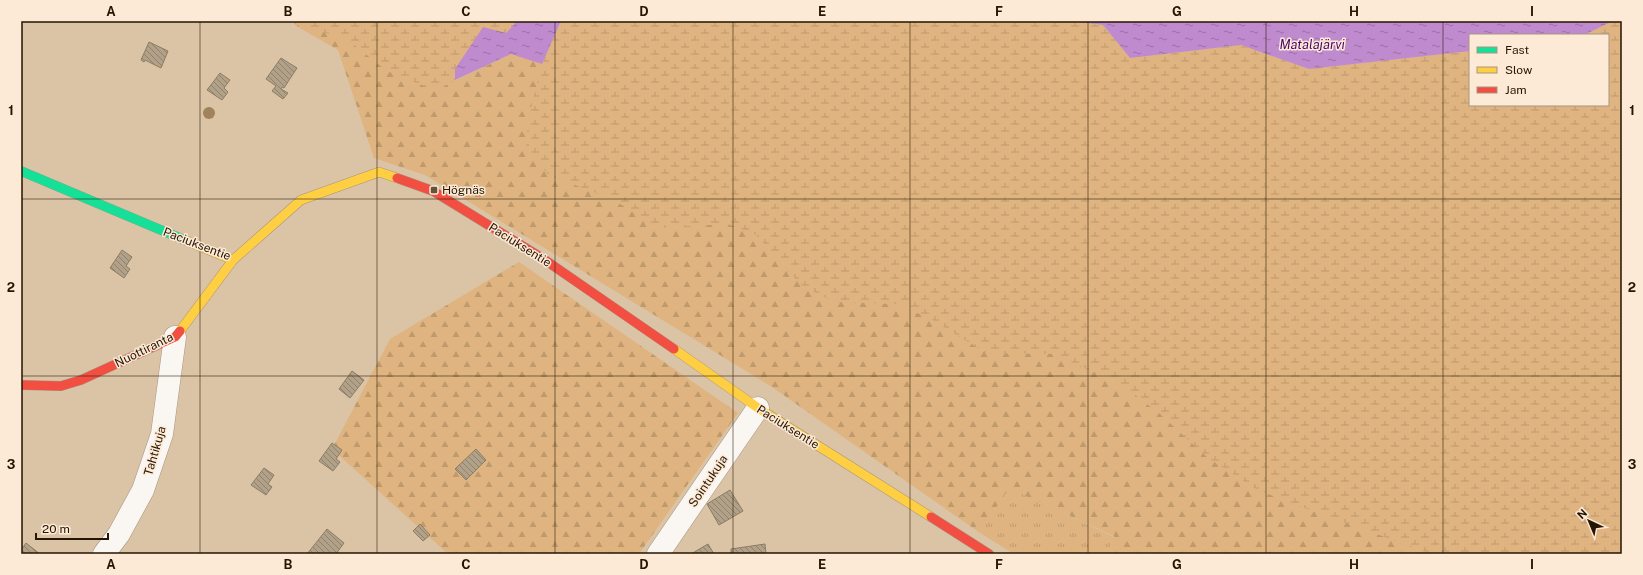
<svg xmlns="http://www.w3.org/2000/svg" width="1643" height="575" font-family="'Public Sans',sans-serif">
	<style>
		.grass { fill: url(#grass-tufts) }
		.forest { fill: url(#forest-firs) }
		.wetland { fill: url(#wetland-marsh) }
		.water { fill: url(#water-ripples) }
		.building { fill: url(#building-back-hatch); stroke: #8c7d63 }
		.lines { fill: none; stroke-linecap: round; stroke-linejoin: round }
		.street-casing { stroke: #a7957e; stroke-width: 23 }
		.fast-casing { stroke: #a7957e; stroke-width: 10 }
		.slow-casing { stroke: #a7957e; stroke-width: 10 }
		.jam-casing { stroke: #a7957e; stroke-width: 10 }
		.street { stroke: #faf6f2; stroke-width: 22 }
		.fast { stroke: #16e098; stroke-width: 9 }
		.slow { stroke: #ffcf43; stroke-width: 9 }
		.jam { stroke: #f24e42; stroke-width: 9 }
		.tree { fill: #a0825b }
		.grid { fill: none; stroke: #251502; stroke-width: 1; stroke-opacity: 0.55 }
		.poi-dot { fill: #65523b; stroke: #fdead6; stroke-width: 1.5 }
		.labels { text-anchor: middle; stroke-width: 3; stroke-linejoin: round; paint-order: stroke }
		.poi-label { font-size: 12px; fill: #251502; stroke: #fdead6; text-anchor: start }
		.street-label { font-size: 12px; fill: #251502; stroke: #fdead6 }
		.water-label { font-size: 13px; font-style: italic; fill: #4b056c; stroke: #fdead6 }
		.neatline { fill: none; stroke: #251502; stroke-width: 1.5 }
		.grid-label { font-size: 13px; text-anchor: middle; font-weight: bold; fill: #251502 }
	</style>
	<defs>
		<pattern id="grass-tufts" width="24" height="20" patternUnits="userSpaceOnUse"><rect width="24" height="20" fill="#dfb480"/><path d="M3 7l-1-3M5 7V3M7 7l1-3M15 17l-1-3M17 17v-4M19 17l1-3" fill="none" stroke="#bf9a6d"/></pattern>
		<pattern id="forest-firs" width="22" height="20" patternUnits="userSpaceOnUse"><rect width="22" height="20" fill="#dfb480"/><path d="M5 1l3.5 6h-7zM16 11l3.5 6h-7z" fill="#bf9a6d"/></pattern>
		<pattern id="wetland-marsh" width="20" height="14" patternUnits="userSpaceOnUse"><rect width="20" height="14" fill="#dfb480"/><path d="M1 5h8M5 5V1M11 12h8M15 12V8" fill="none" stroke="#bf9a6d"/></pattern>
		<pattern id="water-ripples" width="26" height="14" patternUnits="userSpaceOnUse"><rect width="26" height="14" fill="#bf8bce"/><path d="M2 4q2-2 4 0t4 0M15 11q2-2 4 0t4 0" fill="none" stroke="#9b70a5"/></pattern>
		<pattern id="building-back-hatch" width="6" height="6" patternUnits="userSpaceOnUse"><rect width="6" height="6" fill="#b1a188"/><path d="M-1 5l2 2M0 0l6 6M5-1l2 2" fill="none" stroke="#90826d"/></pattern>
	</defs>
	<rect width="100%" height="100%" fill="#dbc3a6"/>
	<polygon class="grass" points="1009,487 1114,537 1107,554 1014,554 980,533"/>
	<g class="forest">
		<polygon points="292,21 517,21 455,69 456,80 511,54 542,63 561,21 1103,25 1130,58 1241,45 1309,69 1470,51 1470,105 1608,105 1608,35 1584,35 1613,21 1622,21 1622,554 1107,554 1114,536 1009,488 980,533 772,387 425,175 374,158 338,50 298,27"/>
		<polygon points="519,262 738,413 639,554 448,554 332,449 390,339"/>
	</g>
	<g class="wetland">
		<polygon points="292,21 517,21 506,33 455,69 455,80 437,91 387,71 344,37 298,27"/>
		<polygon points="561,21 1070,21 1103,25 1130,58 1241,45 1309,69 1470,51 1470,105 1608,105 1608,35 1584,35 1613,21 1622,21 1622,554 1432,554 1285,501 1256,489 1208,458 1160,414 1122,385 1053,354 986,353 931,319 896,304 834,302 801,285 756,235 728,224 659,228 612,199 548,175 526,145 528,119 542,64"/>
	</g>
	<g class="water">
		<polygon points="517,21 561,21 542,64 511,54 455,80 455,69 483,27 506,33"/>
		<polygon points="1070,21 1613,21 1584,35 1470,35 1470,51 1309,69 1241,45 1130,58 1103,25"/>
	</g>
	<g class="building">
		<polygon points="149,42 168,51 161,68 145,60 144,62 141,60"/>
		<polygon points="281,58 297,68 284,88 282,87 281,89 288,93 283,99 272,91 276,86 266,79"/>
		<polygon points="220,73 230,80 224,88 228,92 222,100 207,90"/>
		<polygon points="122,250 132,257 126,266 130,269 124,278 110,268"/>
		<polygon points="352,371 364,380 350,398 339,389"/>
		<polygon points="332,443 342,450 336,459 340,462 333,471 319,461"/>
		<polygon points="476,449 486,460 466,480 455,469"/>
		<polygon points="264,468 274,475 268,484 272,487 266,495 251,485"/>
		<polygon points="730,490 743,511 719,525 707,504"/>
		<polygon points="420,524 430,535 423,541 413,531"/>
		<polygon points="327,529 344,543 336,554 307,554"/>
		<polygon points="26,543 40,554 21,554 21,550"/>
		<polygon points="708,544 714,554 691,554"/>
		<polygon points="765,544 766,554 731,554 731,549"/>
	</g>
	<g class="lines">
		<defs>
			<g id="street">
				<polyline points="104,554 119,534 143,490 162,434 175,337"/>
				<polyline points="658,554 758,408"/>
			</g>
			<polyline id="fast" points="21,171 187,241"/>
			<g id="slow">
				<polyline points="187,241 233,260"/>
				<polyline points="180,331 233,260 301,200 379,172 397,178"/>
				<polyline points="674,349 758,408 931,517"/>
			</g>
			<g id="jam">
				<polyline points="397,178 433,191 542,258 674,349"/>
				<polyline points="21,385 61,386 81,380 175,337 180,331"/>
				<polyline points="931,517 989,554"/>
			</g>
		</defs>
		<use href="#street" class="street-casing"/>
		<use href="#fast" class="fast-casing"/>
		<use href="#slow" class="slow-casing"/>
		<use href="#jam" class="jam-casing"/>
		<use href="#street" class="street"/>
		<use href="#fast" class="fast"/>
		<use href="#slow" class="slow"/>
		<use href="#jam" class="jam"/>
	</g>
	<circle class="tree" cx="209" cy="113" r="6"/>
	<path class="grid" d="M 200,21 L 200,554M 377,21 L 377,554M 555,21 L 555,554M 733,21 L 733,554M 910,21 L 910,554M 1088,21 L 1088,554M 1266,21 L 1266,554M 1443,21 L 1443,554M 21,199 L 1622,199M 21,376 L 1622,376"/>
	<rect class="poi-dot" x="430" y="186" width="8" height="8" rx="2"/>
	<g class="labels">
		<g class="poi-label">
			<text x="442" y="194">Högnäs</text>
		</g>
		<g class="street-label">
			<text transform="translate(197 244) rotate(21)" y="4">Paciuksentie</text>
			<text transform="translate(520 245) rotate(32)" y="4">Paciuksentie</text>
			<text transform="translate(144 350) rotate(-26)" y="4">Nuottiranta</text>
			<text transform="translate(788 427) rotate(32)" y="4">Paciuksentie</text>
			<text transform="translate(155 451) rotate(-74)" y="4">Tahtikuja</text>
			<text transform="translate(708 481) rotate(-56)" y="4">Sointukuja</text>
		</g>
		<g class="water-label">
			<text x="1312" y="49">Matalajärvi</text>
		</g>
	</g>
	<rect width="1643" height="575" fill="none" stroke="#fdead6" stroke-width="44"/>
	<rect x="1469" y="34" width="140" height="72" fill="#fdead6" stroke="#a79581"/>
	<rect x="1477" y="47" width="20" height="6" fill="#16e098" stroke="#a79581"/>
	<text x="1505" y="54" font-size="12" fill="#251502">Fast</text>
	<rect x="1477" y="67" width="20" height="6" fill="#ffcf43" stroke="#a79581"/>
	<text x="1505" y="74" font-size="12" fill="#251502">Slow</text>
	<rect x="1477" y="87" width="20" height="6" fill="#f24e42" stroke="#a79581"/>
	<text x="1505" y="94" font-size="12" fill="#251502">Jam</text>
	<g transform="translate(1589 521) rotate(316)" stroke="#fdead6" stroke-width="3" paint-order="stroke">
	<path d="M0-3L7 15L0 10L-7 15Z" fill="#251502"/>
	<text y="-6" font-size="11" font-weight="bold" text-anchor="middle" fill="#251502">N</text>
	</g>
	<path d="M36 533v6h72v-6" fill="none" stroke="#251502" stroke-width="2"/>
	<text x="42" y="533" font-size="12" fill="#251502" stroke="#fdead6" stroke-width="3" paint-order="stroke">20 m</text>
	<rect x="22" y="22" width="1599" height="531" class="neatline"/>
	<g class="grid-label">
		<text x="111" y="16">A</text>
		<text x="288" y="16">B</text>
		<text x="466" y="16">C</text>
		<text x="644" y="16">D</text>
		<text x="822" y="16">E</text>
		<text x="999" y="16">F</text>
		<text x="1177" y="16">G</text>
		<text x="1354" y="16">H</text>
		<text x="1532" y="16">I</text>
		<text x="11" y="115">1</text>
		<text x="1632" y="115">1</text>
		<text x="11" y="292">2</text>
		<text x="1632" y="292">2</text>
		<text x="11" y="469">3</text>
		<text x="1632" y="469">3</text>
		<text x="111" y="569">A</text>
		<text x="288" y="569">B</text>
		<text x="466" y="569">C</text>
		<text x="644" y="569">D</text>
		<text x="822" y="569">E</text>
		<text x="999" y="569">F</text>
		<text x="1177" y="569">G</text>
		<text x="1354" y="569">H</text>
		<text x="1532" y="569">I</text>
	</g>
</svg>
